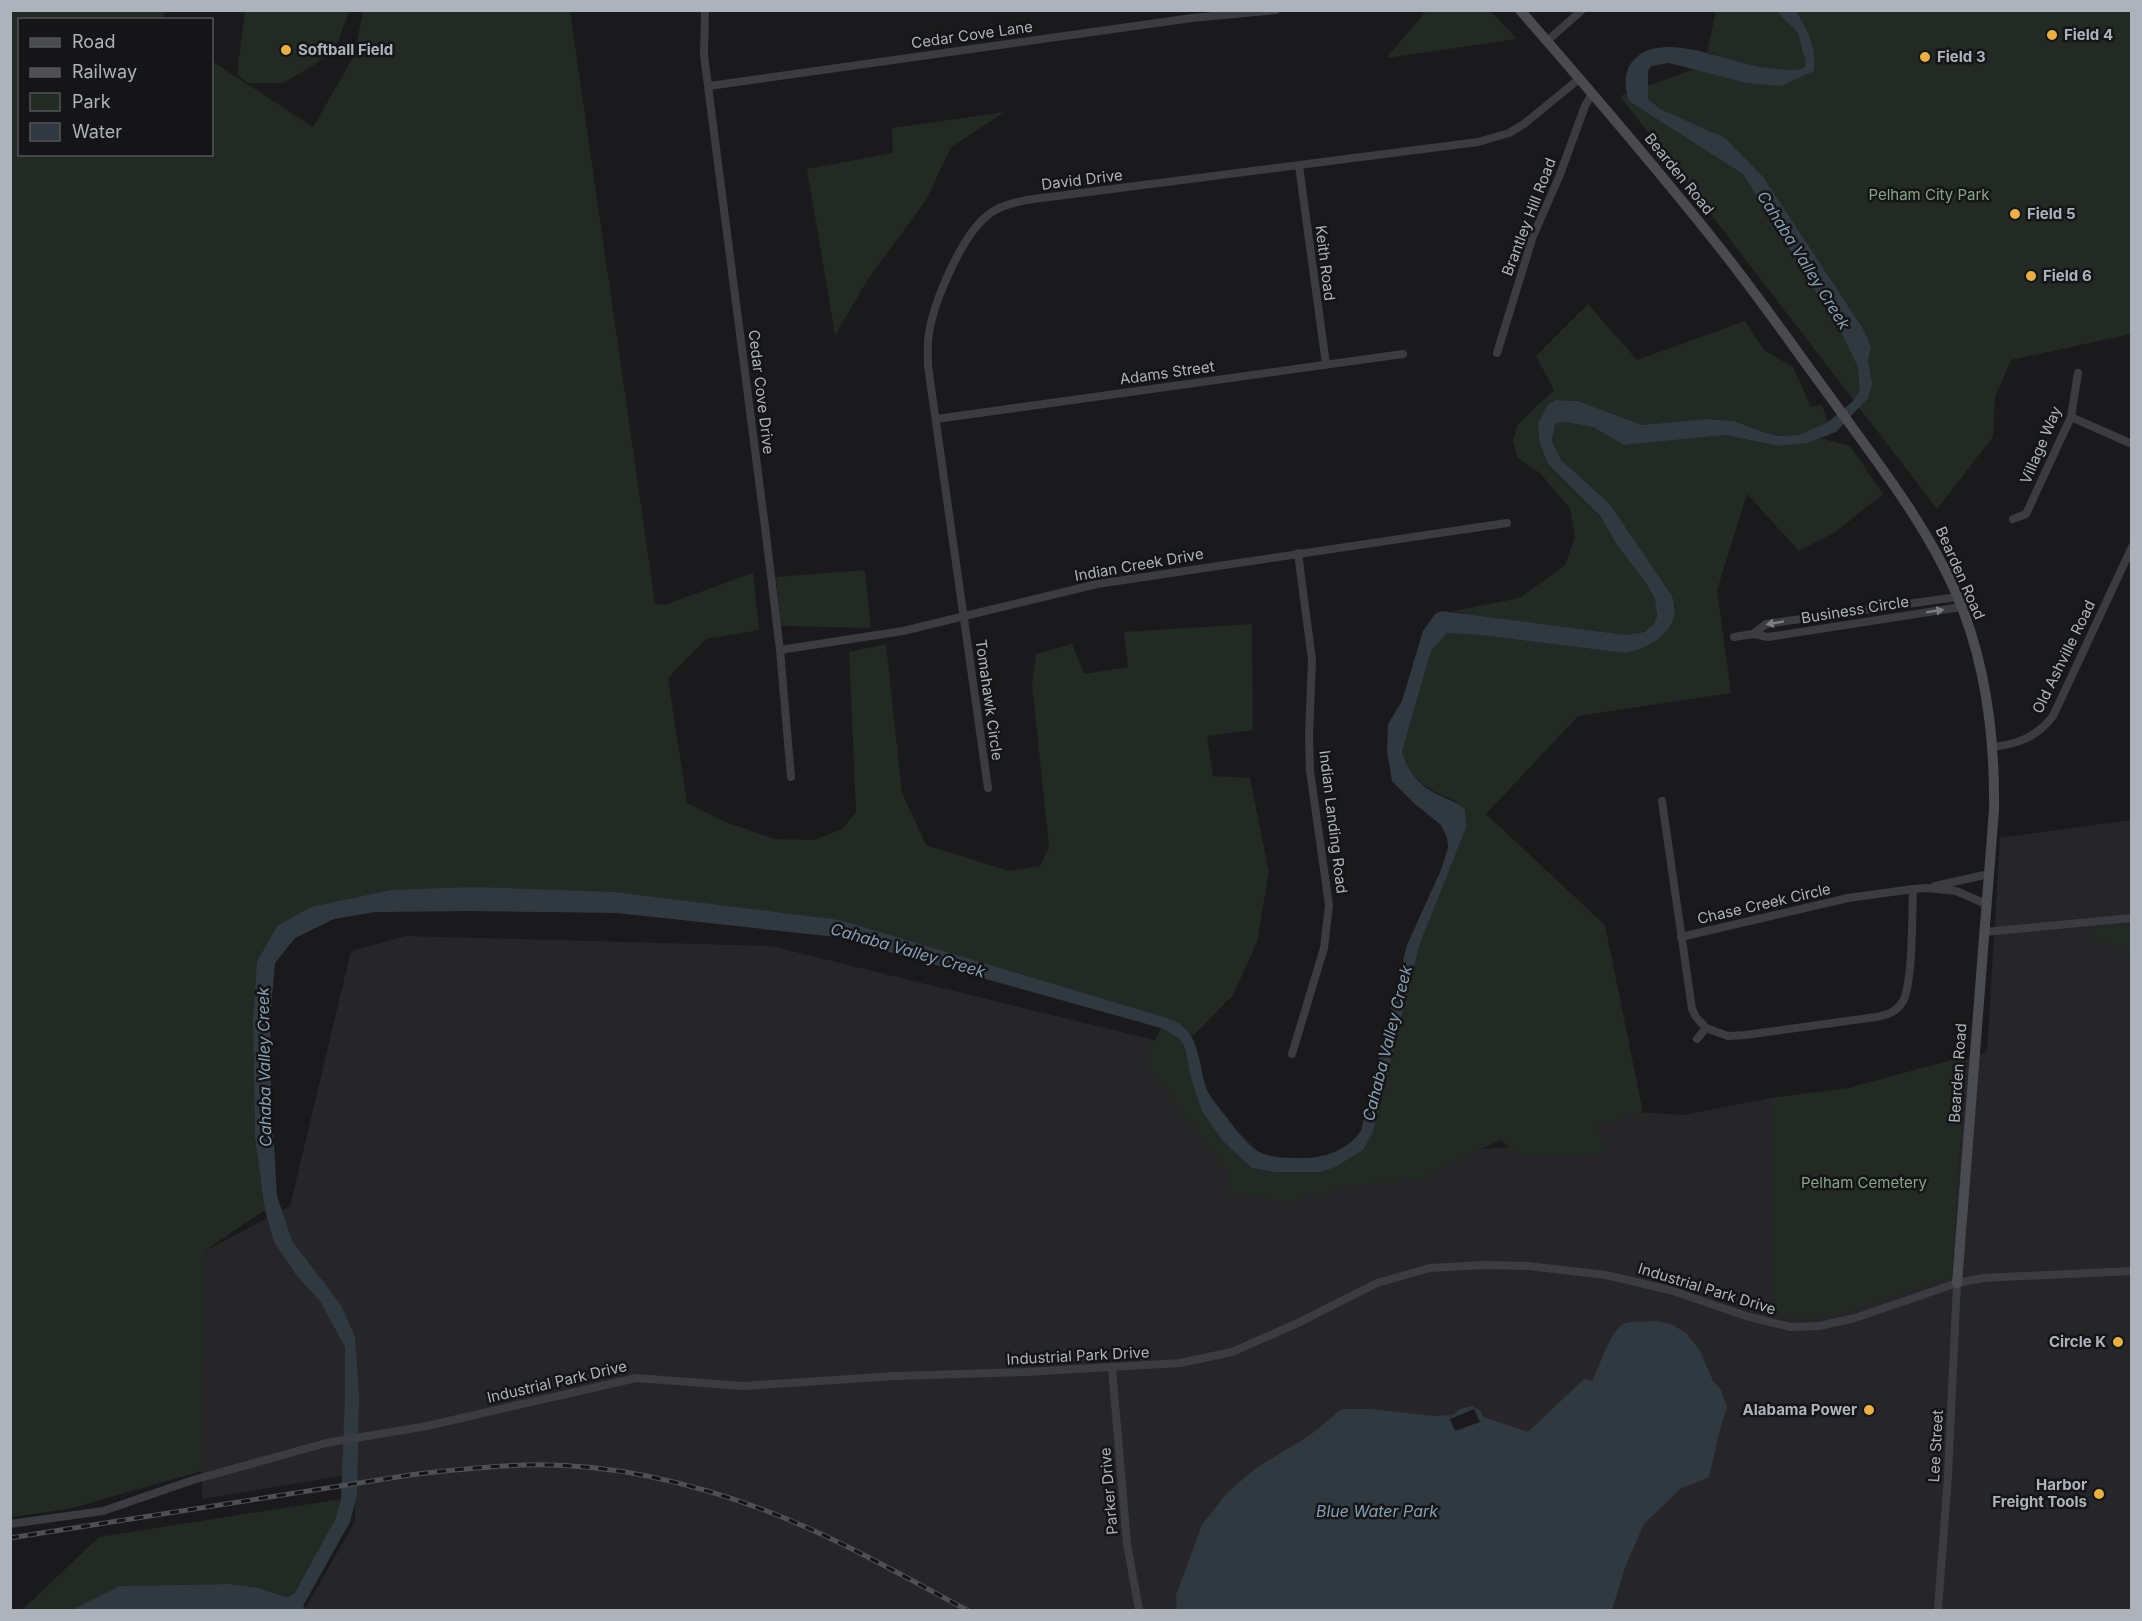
<svg xmlns="http://www.w3.org/2000/svg" width="2142" height="1621" font-family="Inter,sans-serif">
	<style>
		.built { fill: #262629 }
		.green { fill: #222a23 }
		.water { fill: #313940 }
		.pier { fill: #1a1a1c }
		.lines { fill: none; stroke-linecap: round; stroke-linejoin: round }
		.street { stroke: #3b3c41; stroke-width: 8 }
		.secondary { stroke: #494b51; stroke-width: 10 }
		.rail-casing { stroke: #4e5056; stroke-width: 5 }
		.rail { stroke: #151517; stroke-width: 3; stroke-dasharray: 9; stroke-linecap: butt }
		.oneway { fill: #7a7d84 }
		.poi-dot { fill: #e8b046; stroke: #151517; stroke-width: 2 }
		.labels { text-anchor: middle; stroke-width: 5; stroke-linejoin: round; paint-order: stroke }
		.street-label { font-size: 15px; fill: #adb2bb; stroke: #151517 }
		.poi-label { font-size: 15px; font-weight: bold; fill: #adb2bb; stroke: #151517; text-anchor: start }
		.park-label { font-size: 15px; fill: #86a587; stroke: #151517 }
		.water-label { font-size: 16px; font-style: italic; fill: #879fb3; stroke: #151517 }
	</style>
	<rect width="100%" height="100%" fill="#1a1a1c"/>
	<polygon class="built" points="2131,820 2131,1610 304,1610 355,1522 354,1474 202,1499 203,1252 290,1206 351,951 405,936 771,946 1158,1041 1193,1087 1273,1166 1508,1147 1561,1107 1683,1115 1771,1098 1771,1312 1952,1277 1966,1059 1987,1052 2000,838"/>
	<g class="green">
		<polygon points="10,11 165,11 164,19 20,20 20,154 212,154 212,61 313,127 354,56 363,11 570,11 655,604 664,605 753,573 759,630 706,639 668,678 687,803 725,822 775,839 815,840 843,828 856,812 849,652 886,644 902,793 926,845 1009,871 1040,866 1049,847 1032,684 1036,654 1072,644 1084,674 1128,667 1124,632 1252,624 1253,730 1207,736 1213,776 1250,778 1269,872 1257,942 1233,995 1192,1037 1183,1025 840,920 472,887 277,926 253,1021 255,1139 265,1210 203,1252 202,1471 69,1509 11,1517"/>
		<polygon points="245,11 245,10 348,11 347,17 336,46 314,65 283,83 248,83 237,74"/>
		<polygon points="1426,11 1490,11 1517,39 1386,58"/>
		<polygon points="1716,11 2131,11 2131,334 2011,360 1995,397 1993,437 1937,509 1620,96 1725,58 1707,52"/>
		<polygon points="1005,112 951,147 926,200 868,279 835,335 807,169 893,153 892,128"/>
		<path d="M 1588,304 L 1637,360 L 1745,321 L 1764,350 L 1793,367 L 1811,407 L 1822,405 L 1828,422 L 1799,435 L 1778,436 L 1760,431 L 1734,421 L 1706,419 L 1642,425 L 1578,401 L 1555,400 L 1549,465 C 1565,482 1583,498 1598,515 C 1606,524 1611,536 1618,546 C 1630,563 1663,595 1656,618 C 1652,632 1639,633 1626,635 L 1479,617 L 1452,611 L 1520,598 L 1565,565 L 1575,537 L 1570,508 L 1540,473 L 1517,458 L 1513,440 L 1518,424 L 1554,390 L 1536,356 Z"/>
		<path d="M 1565,422 L 1593,427 L 1624,445 L 1725,435 L 1779,446 L 1807,443 L 1820,438 L 1850,446 L 1883,494 L 1837,531 L 1799,551 L 1747,494 L 1717,590 L 1731,693 L 1578,716 L 1486,814 L 1605,925 L 1643,1112 L 1598,1127 L 1604,1154 L 1523,1157 L 1500,1140 L 1418,1180 L 1348,1186 L 1286,1202 L 1228,1192 L 1228,1172 L 1145,1061 L 1161,1028 L 1179,1038 L 1185,1048 L 1191,1078 L 1252,1168 L 1320,1172 L 1373,1132 L 1420,942 L 1466,828 L 1456,801 C 1430,791 1410,781 1402,752 L 1431,651 L 1447,633 L 1481,635 L 1625,653 L 1676,607 L 1672,596 L 1609,503 L 1561,460 L 1552,441 L 1555,424 Z"/>
		<polygon points="865,570 871,628 781,626 776,577"/>
		<polygon points="2131,924 2131,954 2113,943 2094,943 2090,939 2092,928"/>
		<polygon points="1966,1056 1952,1277 1845,1312 1808,1319 1771,1312 1771,1098 1848,1088"/>
		<polygon points="341,1499 335,1521 294,1594 286,1597 259,1588 230,1584 120,1586 71,1610 22,1610 99,1537"/>
	</g>
	<g class="water">
		<path d="M 1778,11 L 1796,11 C 1807,30 1817,47 1814,71 L 1781,86 L 1747,83 L 1669,63 L 1651,66 L 1648,71 L 1648,99 L 1660,109 L 1725,138 L 1763,177 L 1863,329 L 1871,347 L 1868,360 L 1872,384 L 1868,398 L 1836,432 L 1807,443 L 1779,446 L 1725,435 L 1624,445 L 1593,427 L 1565,422 L 1555,424 L 1552,441 L 1561,460 L 1609,503 L 1672,596 C 1684,628 1653,647 1625,653 L 1481,635 L 1447,633 L 1431,651 L 1402,752 C 1406,767 1417,783 1431,791 C 1443,798 1455,800 1465,810 L 1466,828 L 1420,943 L 1373,1132 L 1363,1150 L 1335,1167 L 1320,1172 L 1275,1172 L 1252,1168 L 1224,1142 L 1202,1111 L 1191,1078 L 1185,1048 L 1179,1038 L 1161,1028 L 836,937 L 617,913 L 470,911 L 375,912 L 334,919 L 295,938 L 275,963 L 270,1019 L 271,1093 L 277,1196 L 292,1241 L 341,1305 L 355,1337 L 359,1395 L 357,1495 L 350,1522 L 303,1606 L 307,1610 L 71,1610 L 120,1586 L 230,1584 L 259,1588 L 286,1597 L 294,1594 L 335,1520 L 341,1499 L 345,1395 L 345,1347 L 320,1301 L 297,1276 L 274,1242 L 265,1210 L 255,1139 L 253,1021 L 257,962 L 277,926 L 311,907 L 391,890 L 472,887 L 614,892 L 840,920 L 1160,1016 C 1168,1019 1180,1022 1185,1028 C 1199,1042 1200,1069 1206,1087 C 1209,1097 1218,1106 1224,1114 C 1251,1149 1254,1159 1301,1158 C 1326,1158 1346,1151 1361,1131 L 1407,945 L 1441,870 L 1448,848 L 1447,838 L 1441,825 L 1415,804 L 1392,781 L 1387,751 L 1388,724 L 1402,701 L 1423,631 L 1435,614 L 1442,611 L 1626,635 L 1644,632 L 1653,625 L 1657,616 L 1655,599 L 1647,584 L 1617,545 L 1600,516 L 1549,465 L 1540,444 L 1538,424 L 1548,405 L 1555,400 L 1578,401 L 1642,425 L 1706,419 L 1734,421 L 1760,431 L 1778,436 L 1799,435 L 1828,422 L 1852,402 L 1860,391 L 1858,367 L 1841,332 L 1743,174 L 1629,101 C 1625,89 1623,73 1632,62 C 1658,29 1722,60 1755,66 C 1763,68 1771,68 1778,69 C 1788,70 1796,72 1805,67 L 1806,60 C 1801,51 1802,41 1797,32 C 1791,24 1783,20 1778,11 Z"/>
		<path d="M 1655,1321 L 1671,1324 L 1686,1333 L 1700,1351 L 1713,1381 L 1721,1390 L 1727,1407 L 1720,1430 L 1709,1477 L 1680,1489 L 1644,1524 L 1625,1567 L 1612,1610 L 1177,1610 L 1176,1595 L 1202,1525 L 1227,1493 L 1256,1468 L 1309,1436 L 1342,1409 L 1370,1409 L 1434,1416 L 1453,1415 L 1460,1409 L 1472,1406 L 1481,1411 L 1483,1417 L 1528,1432 L 1584,1379 L 1592,1381 C 1601,1365 1610,1328 1626,1323 C 1635,1321 1646,1322 1655,1321 Z"/>
	</g>
	<polygon class="pier" points="1474,1409 1480,1422 1455,1431 1450,1419"/>
	<g class="lines">
		<g class="street">
			<polyline points="705,10 704,55 766,535 780,650 791,777"/>
			<polyline points="1547,41 1582,10"/>
			<polyline points="709,86 1192,18 1276,10"/>
			<polyline points="1299,166 1326,364"/>
			<polyline points="1497,353 1533,236 1559,177 1585,106 1592,94"/>
			<polyline points="2071,417 2132,444"/>
			<polyline points="936,419 1403,354"/>
			<polyline points="2013,519 2026,514 2071,417 2078,373"/>
			<polyline points="1753,634 1766,624 1957,597"/>
			<polyline points="1734,637 1753,634 1768,637 1961,607"/>
			<polyline points="780,650 903,631 1097,584 1507,523"/>
			<path d="M 1993,747 C 2018,744 2037,737 2053,716 L 2132,547"/>
			<path d="M 988,788 L 928,366 C 928,355 927,344 929,333 C 934,301 962,235 988,215 C 999,206 1013,203 1026,200 L 1478,142 L 1509,133 L 1524,124 L 1579,79"/>
			<path d="M 1662,801 L 1692,1009 L 1696,1017 L 1706,1028 L 1728,1036 L 1745,1035 L 1876,1017 C 1887,1015 1897,1012 1903,1001 C 1913,983 1912,912 1913,889"/>
			<polyline points="1935,886 1989,874"/>
			<polyline points="1984,932 2132,918"/>
			<polyline points="1681,937 1848,898 1913,889 1927,888 1956,891 1986,904"/>
			<polyline points="1697,1039 1706,1028"/>
			<polyline points="1292,1054 1324,948 1329,905 1310,771 1309,736 1312,660 1298,553"/>
			<polyline points="1112,1368 1127,1544 1139,1610"/>
			<polyline points="10,1524 103,1511 193,1480 326,1443 427,1426 636,1378 743,1386 895,1376 1025,1372 1180,1363 1232,1352 1298,1323 1377,1283 1430,1268 1485,1265 1528,1266 1606,1275 1670,1290 1746,1316 1791,1327 1819,1326 1855,1318 1957,1283 1983,1278 2132,1271"/>
			<polyline points="1938,1610 1948,1476 1957,1283"/>
		</g>
		<path class="secondary" d="M 1520,10 C 1588,88 1656,167 1720,248 C 1759,297 1794,348 1831,398 C 1877,462 1925,522 1957,595 C 1986,663 1995,737 1994,810 L 1957,1283"/>
		<defs>
			<path id="rail" d="M 10,1538 L 410,1475 C 450,1470 489,1466 528,1465 C 608,1463 689,1482 764,1510 C 834,1536 901,1575 967,1610"/>
		</defs>
		<use href="#rail" class="rail-casing"/>
		<use href="#rail" class="rail"/>
	</g>
	<defs><path id="oneway-solid" d="M-6-.8H1V-3.2L6.5 0L1 3.2V.8H-6Z" transform="scale(1.5)"/></defs>
	<g class="oneway">
		<use href="#oneway-solid" transform="translate(1935 611) rotate(-9)"/>
		<use href="#oneway-solid" transform="translate(1775 623) rotate(170)"/>
	</g>
	<g class="poi-dot">
		<circle cx="2052" cy="35" r="6"/>
		<circle cx="286" cy="50" r="6"/>
		<circle cx="1925" cy="57" r="6"/>
		<circle cx="2015" cy="214" r="6"/>
		<circle cx="2031" cy="276" r="6"/>
		<circle cx="2118" cy="1342" r="6"/>
		<circle cx="1869" cy="1410" r="6"/>
		<circle cx="2099" cy="1494" r="6"/>
	</g>
	<g class="labels">
		<g class="street-label">
			<text transform="translate(972 35) rotate(-8)" y="5">Cedar Cove Lane</text>
			<text transform="translate(1679 174) rotate(51)" y="5">Bearden Road</text>
			<text transform="translate(1082 180) rotate(-7)" y="5">David Drive</text>
			<text transform="translate(1529 217) rotate(-69)" y="5">Brantley Hill Road</text>
			<text transform="translate(1325 263) rotate(83)" y="5">Keith Road</text>
			<text transform="translate(1167 373) rotate(-8)" y="5">Adams Street</text>
			<text transform="translate(761 392) rotate(83)" y="5">Cedar Cove Drive</text>
			<text transform="translate(2041 445) rotate(-67)" y="5">Village Way</text>
			<text transform="translate(1139 565) rotate(-10)" y="5">Indian Creek Drive</text>
			<text transform="translate(1960 573) rotate(66)" y="5">Bearden Road</text>
			<text transform="translate(1855 610) rotate(-9)" y="5">Business Circle</text>
			<text transform="translate(2064 657) rotate(-64)" y="5">Old Ashville Road</text>
			<text transform="translate(989 700) rotate(82)" y="5">Tomahawk Circle</text>
			<text transform="translate(1333 822) rotate(83)" y="5">Indian Landing Road</text>
			<text transform="translate(1764 904) rotate(-13)" y="5">Chase Creek Circle</text>
			<text transform="translate(1958 1073) rotate(-86)" y="5">Bearden Road</text>
			<text transform="translate(1707 1289) rotate(17)" y="5">Industrial Park Drive</text>
			<text transform="translate(1078 1356) rotate(-3)" y="5">Industrial Park Drive</text>
			<text transform="translate(557 1382) rotate(-13)" y="5">Industrial Park Drive</text>
			<text transform="translate(1936 1446) rotate(-87)" y="5">Lee Street</text>
			<text transform="translate(1109 1491) rotate(-95)" y="5">Parker Drive</text>
		</g>
		<g class="poi-label">
			<text x="2064" y="40">Field 4</text>
			<text x="298" y="55">Softball Field</text>
			<text x="1937" y="62">Field 3</text>
			<text x="2027" y="219">Field 5</text>
			<text x="2043" y="281">Field 6</text>
			<text x="2106" y="1347" text-anchor="end">Circle K</text>
			<text x="1857" y="1415" text-anchor="end">Alabama Power</text>
			<text x="2087" y="1490" text-anchor="end">Harbor<tspan x="2087" dy="17">Freight Tools</tspan></text>
		</g>
		<g class="park-label">
			<text x="1929" y="200">Pelham City Park</text>
			<text x="1864" y="1188">Pelham Cemetery</text>
		</g>
		<g class="water-label">
			<text transform="translate(1804 260) rotate(58)" y="6">Cahaba Valley Creek</text>
			<text transform="translate(908 950) rotate(16)" y="6">Cahaba Valley Creek</text>
			<text transform="translate(1387 1043) rotate(-76)" y="6">Cahaba Valley Creek</text>
			<text transform="translate(264 1067) rotate(-91)" y="6">Cahaba Valley Creek</text>
			<text x="1377" y="1517">Blue Water Park</text>
		</g>
	</g>
	<rect width="2142" height="1621" fill="none" stroke="#adb2bb" stroke-width="24"/>
	<rect x="18" y="18" width="195" height="138" fill="#151517" stroke="#525459" stroke-width="1.5"/>
	<rect x="30" y="38" width="30" height="9" fill="#494b51" stroke="#525459" stroke-width="1.5"/>
	<text x="72" y="48" font-size="18" fill="#adb2bb">Road</text>
	<rect x="30" y="68" width="30" height="9" fill="#4e5056" stroke="#525459" stroke-width="1.5"/>
	<text x="72" y="78" font-size="18" fill="#adb2bb">Railway</text>
	<rect x="30" y="93" width="30" height="18" fill="#222a23" stroke="#525459" stroke-width="1.5"/>
	<text x="72" y="108" font-size="18" fill="#adb2bb">Park</text>
	<rect x="30" y="123" width="30" height="18" fill="#313940" stroke="#525459" stroke-width="1.5"/>
	<text x="72" y="138" font-size="18" fill="#adb2bb">Water</text>
</svg>
